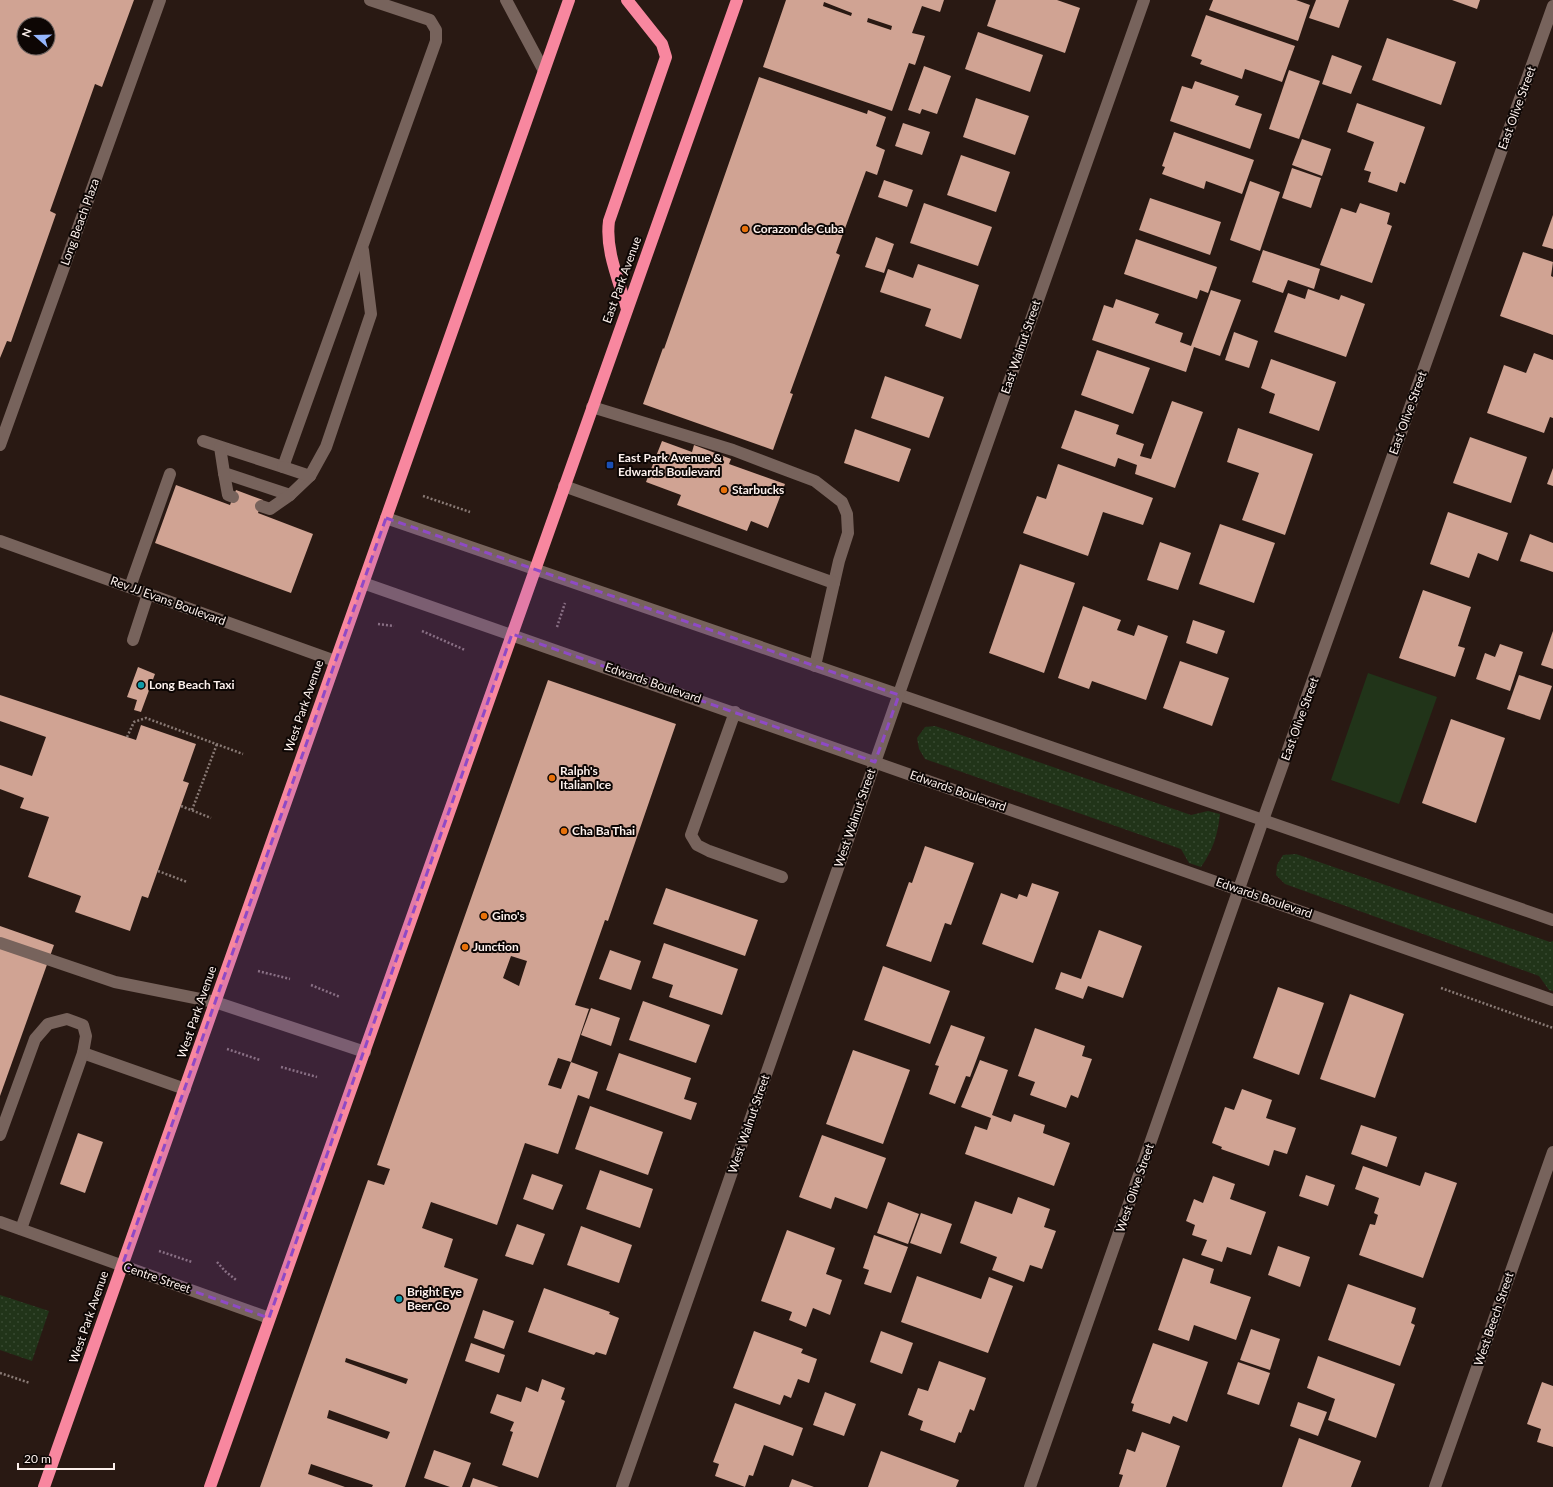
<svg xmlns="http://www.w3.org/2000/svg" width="1553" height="1487" font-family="Lato,sans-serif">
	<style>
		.grass { fill: url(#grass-dots) }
		.garden { fill: #213419 }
		.building { fill: #d0a393; fill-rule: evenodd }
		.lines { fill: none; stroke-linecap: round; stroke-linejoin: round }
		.path { stroke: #897a75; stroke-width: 2.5; stroke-dasharray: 2 2; stroke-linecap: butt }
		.lane { stroke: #77635c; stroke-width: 12 }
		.street { stroke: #77635c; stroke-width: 12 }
		.highway { stroke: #f8879f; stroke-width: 12 }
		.marked { fill: #8e4ac6; fill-opacity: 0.2; stroke: #8e4ac6; stroke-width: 3; stroke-dasharray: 8 5; stroke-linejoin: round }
		.food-dot { fill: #e8710a; stroke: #0d0604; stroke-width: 1.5 }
		.transit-dot { fill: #1a4fb4; stroke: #0d0604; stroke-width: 1.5 }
		.culture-dot { fill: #0f9aa8; stroke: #0d0604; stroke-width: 1.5 }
		.labels { text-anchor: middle; stroke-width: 4; stroke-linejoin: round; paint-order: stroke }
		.street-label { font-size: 12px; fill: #fdf1ed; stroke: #0d0604 }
		.poi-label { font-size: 12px; font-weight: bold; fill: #fdf1ed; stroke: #0d0604; text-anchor: start }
	</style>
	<defs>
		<pattern id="grass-dots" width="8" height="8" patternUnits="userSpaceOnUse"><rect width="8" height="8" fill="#213419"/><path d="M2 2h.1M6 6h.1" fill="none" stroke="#374830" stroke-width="1.8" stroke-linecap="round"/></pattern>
	</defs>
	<rect width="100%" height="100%" fill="#291913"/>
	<g class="grass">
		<path d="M 935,726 L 1191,815 L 1208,811 L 1220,814 C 1218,834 1213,850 1201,867 L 1189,863 L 1181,849 L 925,759 L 919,749 L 917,738 L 925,727 Z"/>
		<polygon points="1296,854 1550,942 1553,941 1553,991 1549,990 1539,976 1285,884 1276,875 1277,865 1283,855"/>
		<polygon points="0,1295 49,1311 32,1361 0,1350"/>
	</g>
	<polygon class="garden" points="1368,673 1437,697 1399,804 1331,780"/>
	<g class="building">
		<path d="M 0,0 L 134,0 L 102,87 L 95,84 L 50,211 L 56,214 L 11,342 L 7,341 L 0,358 ZM 24,24 L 48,24 L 48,48 L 24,48 Z"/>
		<path d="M 786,0 L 944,0 L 940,12 L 922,6 L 912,33 L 925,36 L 915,65 L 909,63 L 892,111 L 763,67 ZM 824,2 L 852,13 L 851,16 L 823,6 ZM 868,18 L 892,26 L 891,30 L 867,22 Z"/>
		<polygon points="996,0 1057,0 1080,8 1065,53 987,26"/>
		<polygon points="1213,0 1296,0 1310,5 1298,41 1209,10"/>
		<polygon points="1316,0 1349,0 1339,28 1309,18"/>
		<polygon points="1452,0 1480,0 1477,9"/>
		<polygon points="1206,15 1295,46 1282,82 1245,69 1242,79 1200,64 1202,60 1191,56"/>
		<polygon points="978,32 1043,55 1030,92 965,69"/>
		<polygon points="1387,38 1456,62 1441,105 1372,80"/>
		<polygon points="1332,55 1362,66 1351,94 1322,84"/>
		<polygon points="924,66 951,76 937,114 922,109 920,114 908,110"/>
		<polygon points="1289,70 1320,81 1299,139 1269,129"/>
		<polygon points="759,77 867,114 868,110 886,117 876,146 885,150 877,175 866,171 836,253 840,255 790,393 793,394 773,450 643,404 663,348 664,349"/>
		<polygon points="1195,81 1239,96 1235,105 1262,114 1250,149 1170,121 1182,86 1192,89"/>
		<polygon points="976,98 1029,116 1015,155 963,137"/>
		<polygon points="1357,103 1425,127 1405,184 1400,182 1397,192 1368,182 1371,172 1364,170 1374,142 1347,132"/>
		<polygon points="903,123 930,132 922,155 895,146"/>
		<polygon points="1174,132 1254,160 1242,194 1206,181 1204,189 1162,174 1165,167 1162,166"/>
		<polygon points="1302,139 1331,149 1322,176 1292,165"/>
		<polygon points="961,155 1010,172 996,212 947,195"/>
		<polygon points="1292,168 1321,178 1311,208 1282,198"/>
		<polygon points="884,180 913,190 907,207 878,197"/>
		<polygon points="1250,181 1280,192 1260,251 1230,240"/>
		<polygon points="1150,198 1221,222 1210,255 1139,230"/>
		<polygon points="924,203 992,227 978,266 910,243"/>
		<polygon points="1360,203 1390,213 1387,224 1392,226 1372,283 1320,265 1341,208 1356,213"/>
		<polygon points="1553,215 1553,249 1542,246"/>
		<polygon points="876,237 894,244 884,273 865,267"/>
		<polygon points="1136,239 1217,267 1208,293 1200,290 1197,299 1124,274"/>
		<polygon points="1263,250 1320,269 1314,289 1288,280 1283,293 1252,282"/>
		<polygon points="1523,252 1553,262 1551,276 1553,277 1553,335 1500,316"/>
		<polygon points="918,264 979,285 961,339 925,326 931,309 880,292 888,269 913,278"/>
		<polygon points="1308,289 1339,300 1341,295 1365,304 1346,357 1274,332 1288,293 1305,299"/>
		<polygon points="1211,290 1241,300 1220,356 1194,347 1186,372 1092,340 1104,305 1113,308 1116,299 1159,314 1155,323 1183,333 1180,342 1191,346"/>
		<polygon points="1234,332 1258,341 1249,368 1225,360"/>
		<polygon points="1097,350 1150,368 1133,414 1081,395"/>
		<polygon points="1534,353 1553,360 1553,418 1550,417 1544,433 1487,413 1504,365 1526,373"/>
		<polygon points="1271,359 1336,382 1319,431 1269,413 1275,394 1261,388"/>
		<polygon points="885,376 944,397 929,438 871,418"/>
		<polygon points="1172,401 1203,412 1175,488 1135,474 1137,465 1118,458 1115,467 1061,448 1075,410 1119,425 1116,434 1144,444 1140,456 1151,459"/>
		<polygon points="1238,428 1313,454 1285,535 1242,520 1259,473 1227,462"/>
		<polygon points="855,429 911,449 899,482 844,463"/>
		<polygon points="1470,437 1527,457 1511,503 1453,483"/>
		<polygon points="662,441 692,452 694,445 731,459 729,464 785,484 768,528 751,521 747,531 677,505 681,495 646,482"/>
		<polygon points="1058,464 1153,498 1143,525 1103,512 1088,556 1023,533 1037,496 1046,499"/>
		<polygon points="1553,468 1553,486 1547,484"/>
		<polygon points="176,485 230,505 236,490 263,500 258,513 313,534 291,593 155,543"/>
		<polygon points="1448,512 1508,533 1498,561 1478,553 1469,578 1430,564"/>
		<polygon points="1220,524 1275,543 1254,603 1199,584"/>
		<polygon points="1530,534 1553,543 1553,572 1520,561"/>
		<polygon points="1160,542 1191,553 1178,590 1147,580"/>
		<polygon points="1020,564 1075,583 1044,673 989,653"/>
		<polygon points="1423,590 1471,607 1458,646 1465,648 1455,677 1399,658"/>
		<polygon points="1083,606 1121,620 1117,630 1134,636 1138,625 1168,636 1146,700 1092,681 1089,689 1058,678"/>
		<polygon points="1193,620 1225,631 1217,654 1186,643"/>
		<polygon points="1553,631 1553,669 1541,665"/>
		<polygon points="1500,644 1523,652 1510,691 1476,679 1485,653 1495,657"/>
		<polygon points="1180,661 1229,678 1212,726 1163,708"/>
		<polygon points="138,667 155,674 141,712 134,710 137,700 127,697"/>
		<polygon points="1519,675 1552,686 1540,720 1507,709"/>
		<path d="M 548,680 L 676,724 L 608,921 L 605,920 L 575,1005 L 589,1009 L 571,1062 L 598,1072 L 589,1099 L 578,1095 L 558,1154 L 525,1143 L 497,1225 L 431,1202 L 422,1228 L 453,1239 L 444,1267 L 478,1279 L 405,1487 L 372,1487 L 373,1485 L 311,1464 L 308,1474 L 345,1487 L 260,1487 L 368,1180 L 384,1185 L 390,1169 L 377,1165 ZM 511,956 L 527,961 L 519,986 L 503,978 ZM 558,1058 L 571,1062 L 561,1089 L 548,1085 ZM 346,1358 L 408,1379 L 406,1384 L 345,1362 ZM 329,1410 L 390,1432 L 387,1439 L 327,1418 Z"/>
		<polygon points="0,695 136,740 141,725 196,744 183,781 189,783 148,898 142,896 130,931 75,912 81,896 28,877 49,817 20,808 24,798 0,789 0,765 32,776 46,737 0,721"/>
		<polygon points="1451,719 1505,738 1476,823 1422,803"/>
		<polygon points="925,846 974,863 951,925 945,923 931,962 886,946 909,882 912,883"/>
		<polygon points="1032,883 1059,892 1033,963 982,944 1001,893 1017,899 1019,894 1027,897"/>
		<polygon points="666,888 758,920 745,956 653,924"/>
		<polygon points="0,926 54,945 0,1096"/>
		<polygon points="1099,930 1142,946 1123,998 1088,986 1083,999 1055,989 1061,972 1081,979"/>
		<polygon points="664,943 738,969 722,1015 669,997 673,985 652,978"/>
		<polygon points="610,950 641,961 631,990 599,979"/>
		<polygon points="883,966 950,991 930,1044 864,1020"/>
		<polygon points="1278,987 1324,1003 1299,1075 1253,1058"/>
		<polygon points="1350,994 1404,1014 1375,1098 1320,1079"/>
		<polygon points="643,1001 710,1025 696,1063 629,1040"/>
		<polygon points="591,1008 620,1018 611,1046 581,1035"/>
		<polygon points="951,1025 985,1037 970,1077 966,1076 955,1104 929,1094 939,1066 935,1065"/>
		<polygon points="1035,1028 1085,1046 1082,1056 1092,1059 1078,1098 1071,1095 1066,1108 1030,1095 1035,1082 1018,1076"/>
		<polygon points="853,1050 910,1070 883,1144 826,1124"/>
		<polygon points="619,1053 691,1078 684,1099 697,1103 691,1120 606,1090"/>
		<polygon points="980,1060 1008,1070 992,1115 1011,1122 1014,1114 1045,1125 1043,1133 1070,1143 1054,1186 965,1154 975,1126 987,1130 991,1118 961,1107"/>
		<polygon points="1242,1089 1272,1100 1266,1118 1296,1128 1287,1154 1274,1150 1269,1166 1221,1149 1222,1147 1212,1143 1225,1107 1234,1110"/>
		<polygon points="590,1106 663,1132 648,1175 575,1149"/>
		<polygon points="1361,1125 1397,1137 1387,1167 1351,1154"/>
		<polygon points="78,1133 103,1142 85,1193 60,1184"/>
		<polygon points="822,1135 886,1158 867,1209 835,1197 831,1209 799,1197"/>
		<polygon points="1363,1166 1420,1186 1425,1172 1457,1183 1423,1278 1359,1255 1370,1224 1375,1225 1378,1215 1374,1213 1379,1198 1355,1189"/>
		<polygon points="600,1170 653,1189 640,1228 586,1209"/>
		<polygon points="532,1174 563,1185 553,1210 523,1199"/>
		<polygon points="1306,1175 1335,1185 1328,1206 1299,1196"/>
		<polygon points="1213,1176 1235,1184 1230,1199 1266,1212 1251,1255 1227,1247 1222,1262 1201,1255 1207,1240 1192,1235 1195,1225 1186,1221 1194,1199 1203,1203"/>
		<polygon points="1018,1197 1050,1209 1044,1227 1056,1231 1042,1269 1030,1265 1024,1282 992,1270 997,1257 960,1243 975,1201 1012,1214"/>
		<polygon points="888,1202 919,1214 908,1244 877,1233"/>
		<polygon points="921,1213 952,1224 941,1254 910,1243"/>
		<polygon points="517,1224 545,1234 533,1265 505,1256"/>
		<polygon points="581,1226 632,1245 619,1283 567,1265"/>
		<polygon points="787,1230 835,1248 826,1274 842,1280 830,1315 813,1308 806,1327 789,1320 792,1312 761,1301"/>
		<polygon points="874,1235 908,1247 891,1293 864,1284 869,1270 863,1268"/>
		<polygon points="1278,1246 1310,1257 1300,1287 1268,1275"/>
		<polygon points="1183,1258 1214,1269 1210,1283 1251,1297 1236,1340 1194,1325 1189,1341 1158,1330"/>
		<polygon points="917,1276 981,1299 989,1277 1013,1286 988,1353 901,1322"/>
		<polygon points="1348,1284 1416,1308 1411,1323 1415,1325 1400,1366 1328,1340"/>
		<polygon points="544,1288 610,1312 609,1314 619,1318 606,1355 596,1352 594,1355 528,1332"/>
		<polygon points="483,1310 514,1321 504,1349 474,1338"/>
		<polygon points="1251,1329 1280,1339 1270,1370 1240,1360"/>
		<polygon points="754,1331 803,1349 801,1353 817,1359 809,1383 798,1379 791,1398 784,1395 780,1405 733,1388"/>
		<polygon points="881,1331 913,1343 902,1374 870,1362"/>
		<polygon points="471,1343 505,1355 499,1373 465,1361"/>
		<polygon points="1153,1343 1208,1362 1187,1422 1173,1416 1170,1424 1132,1411 1134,1404 1131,1403"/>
		<polygon points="1318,1356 1395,1384 1376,1438 1328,1420 1335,1399 1307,1388"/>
		<polygon points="939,1361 986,1378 974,1411 970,1409 961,1433 959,1432 955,1443 920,1430 923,1421 908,1415 918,1388 928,1391"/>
		<polygon points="1238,1362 1270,1373 1259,1405 1227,1394"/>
		<polygon points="542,1379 565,1388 561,1399 565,1401 538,1478 502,1465 513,1432 510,1431 514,1422 490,1413 497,1394 521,1402 526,1387 538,1392"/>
		<polygon points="1542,1382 1553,1386 1553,1447 1537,1442 1541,1429 1527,1424"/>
		<polygon points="825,1392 856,1404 844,1436 813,1425"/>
		<polygon points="1298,1402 1327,1412 1318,1436 1290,1426"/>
		<polygon points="735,1403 803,1428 793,1456 764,1445 753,1476 749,1475 745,1487 715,1476 719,1464 713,1462"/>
		<polygon points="1142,1432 1180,1446 1166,1487 1119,1487 1123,1475 1119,1474 1127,1449 1135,1452"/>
		<polygon points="1299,1438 1361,1461 1351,1487 1282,1487"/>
		<polygon points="434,1450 471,1463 462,1487 450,1487 424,1478"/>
		<polygon points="881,1451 959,1480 956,1487 868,1487"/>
		<polygon points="473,1478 499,1487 470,1487"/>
		<polygon points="792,1479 814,1487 789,1487"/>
	</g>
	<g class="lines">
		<g class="path">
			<polyline points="423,496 470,512"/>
			<polyline points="378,624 394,626"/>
			<polyline points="557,627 565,603"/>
			<polyline points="422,631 465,650"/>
			<polyline points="127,737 134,722 146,718 243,754"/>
			<polyline points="181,806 211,818"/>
			<polyline points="192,810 217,744"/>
			<polyline points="158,871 187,882"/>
			<polyline points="258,971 290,979"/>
			<polyline points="311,985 340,997"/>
			<polyline points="1441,988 1553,1028"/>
			<polyline points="227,1049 260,1060"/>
			<polyline points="281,1067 317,1077"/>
			<polyline points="159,1251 192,1262"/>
			<polyline points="217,1262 225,1271 236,1280"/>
			<polyline points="0,1373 30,1383"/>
		</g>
		<g class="lane">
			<polyline points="506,0 544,71"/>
			<polyline points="592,407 733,450 815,481 842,502 847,514 848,533 839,561 815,666"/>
			<polyline points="203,441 283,467 436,41 436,30 430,20 370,0"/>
			<polyline points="0,445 160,0"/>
			<polyline points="220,447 224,473 290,495 310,476 326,447 371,314 363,250"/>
			<polyline points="283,467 310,476"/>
			<polyline points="224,473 228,495 233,497"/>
			<polyline points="564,486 834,583"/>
			<polyline points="261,506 270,509 290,495"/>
			<polyline points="130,587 170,474"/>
			<polyline points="133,640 148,594"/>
			<polyline points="735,712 691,835 697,845 709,851 782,877"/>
			<polyline points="0,943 115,982 215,1002 365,1052"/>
			<polyline points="83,1053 185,1089"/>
			<polyline points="0,1135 35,1039 48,1024 67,1019 83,1025 86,1036 83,1053 21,1229"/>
		</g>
		<g class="street">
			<polyline points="386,518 1553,920"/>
			<polyline points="0,541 335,661"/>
			<polyline points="363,583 1553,1000"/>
			<polyline points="0,1222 269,1318"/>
			<polyline points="622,1487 909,665 1144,0"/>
			<polyline points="1030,1487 1263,820 1553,6"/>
			<polyline points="1435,1487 1553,1152"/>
		</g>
		<g class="highway">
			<path d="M 627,309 C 619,281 605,250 609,221 L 666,57 L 662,44 L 627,0"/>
			<polyline points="44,1487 569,0"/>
			<polyline points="210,1487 737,0"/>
		</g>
	</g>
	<path class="marked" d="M 386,518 L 899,695 L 875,762 L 512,634 L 269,1318 L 122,1266 Z"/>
	<g class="food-dot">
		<circle cx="745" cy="229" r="4"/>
		<circle cx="724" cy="490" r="4"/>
		<circle cx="552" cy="778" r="4"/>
		<circle cx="564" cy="831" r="4"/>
		<circle cx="484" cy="916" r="4"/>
		<circle cx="465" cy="947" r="4"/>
	</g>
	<rect class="transit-dot" x="606" y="461" width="8" height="8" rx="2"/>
	<g class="culture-dot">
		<circle cx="141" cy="685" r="4"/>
		<circle cx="399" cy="1299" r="4"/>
	</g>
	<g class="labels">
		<g class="street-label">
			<text transform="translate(1517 108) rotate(-70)" y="4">East Olive Street</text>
			<text transform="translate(80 222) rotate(-70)" y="4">Long Beach Plaza</text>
			<text transform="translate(622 280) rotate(-70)" y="4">East Park Avenue</text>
			<text transform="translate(1021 347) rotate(-71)" y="4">East Walnut Street</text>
			<text transform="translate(1408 413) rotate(-70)" y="4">East Olive Street</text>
			<text transform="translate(168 601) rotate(20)" y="4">Rev JJ Evans Boulevard</text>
			<text transform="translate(653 683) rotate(19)" y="4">Edwards Boulevard</text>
			<text transform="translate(304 706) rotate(-71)" y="4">West Park Avenue</text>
			<text transform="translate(1300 719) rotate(-70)" y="4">East Olive Street</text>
			<text transform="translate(958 791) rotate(19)" y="4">Edwards Boulevard</text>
			<text transform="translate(855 818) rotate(-71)" y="4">West Walnut Street</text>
			<text transform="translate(1264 898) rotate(19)" y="4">Edwards Boulevard</text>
			<text transform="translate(197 1012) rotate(-71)" y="4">West Park Avenue</text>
			<text transform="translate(749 1124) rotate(-71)" y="4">West Walnut Street</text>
			<text transform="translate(1135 1188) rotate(-71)" y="4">West Olive Street</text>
			<text transform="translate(157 1278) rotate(19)" y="4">Centre Street</text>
			<text transform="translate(89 1317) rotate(-71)" y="4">West Park Avenue</text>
			<text transform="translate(1494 1319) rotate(-71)" y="4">West Beech Street</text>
		</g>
		<g class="poi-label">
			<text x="753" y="233">Corazon de Cuba</text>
			<text x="618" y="462">East Park Avenue &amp;<tspan x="618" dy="14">Edwards Boulevard</tspan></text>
			<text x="732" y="494">Starbucks</text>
			<text x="149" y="689">Long Beach Taxi</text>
			<text x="560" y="775">Ralph's<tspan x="560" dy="14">Italian Ice</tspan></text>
			<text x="572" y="835">Cha Ba Thai</text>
			<text x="492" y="920">Gino's</text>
			<text x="473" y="951">Junction</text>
			<text x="407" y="1296">Bright Eye<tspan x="407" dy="14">Beer Co</tspan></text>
		</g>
	</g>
	<g transform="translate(36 36) rotate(290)"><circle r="19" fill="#0d0604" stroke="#6d6461"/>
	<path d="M0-3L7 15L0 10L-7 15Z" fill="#95b6fd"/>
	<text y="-6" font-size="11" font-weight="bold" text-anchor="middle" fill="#fdf1ed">N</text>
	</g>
	<path d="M18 1463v6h96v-6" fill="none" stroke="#fdf1ed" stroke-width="2"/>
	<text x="24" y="1463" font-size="12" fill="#fdf1ed" stroke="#0d0604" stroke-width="3" paint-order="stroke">20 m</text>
</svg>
